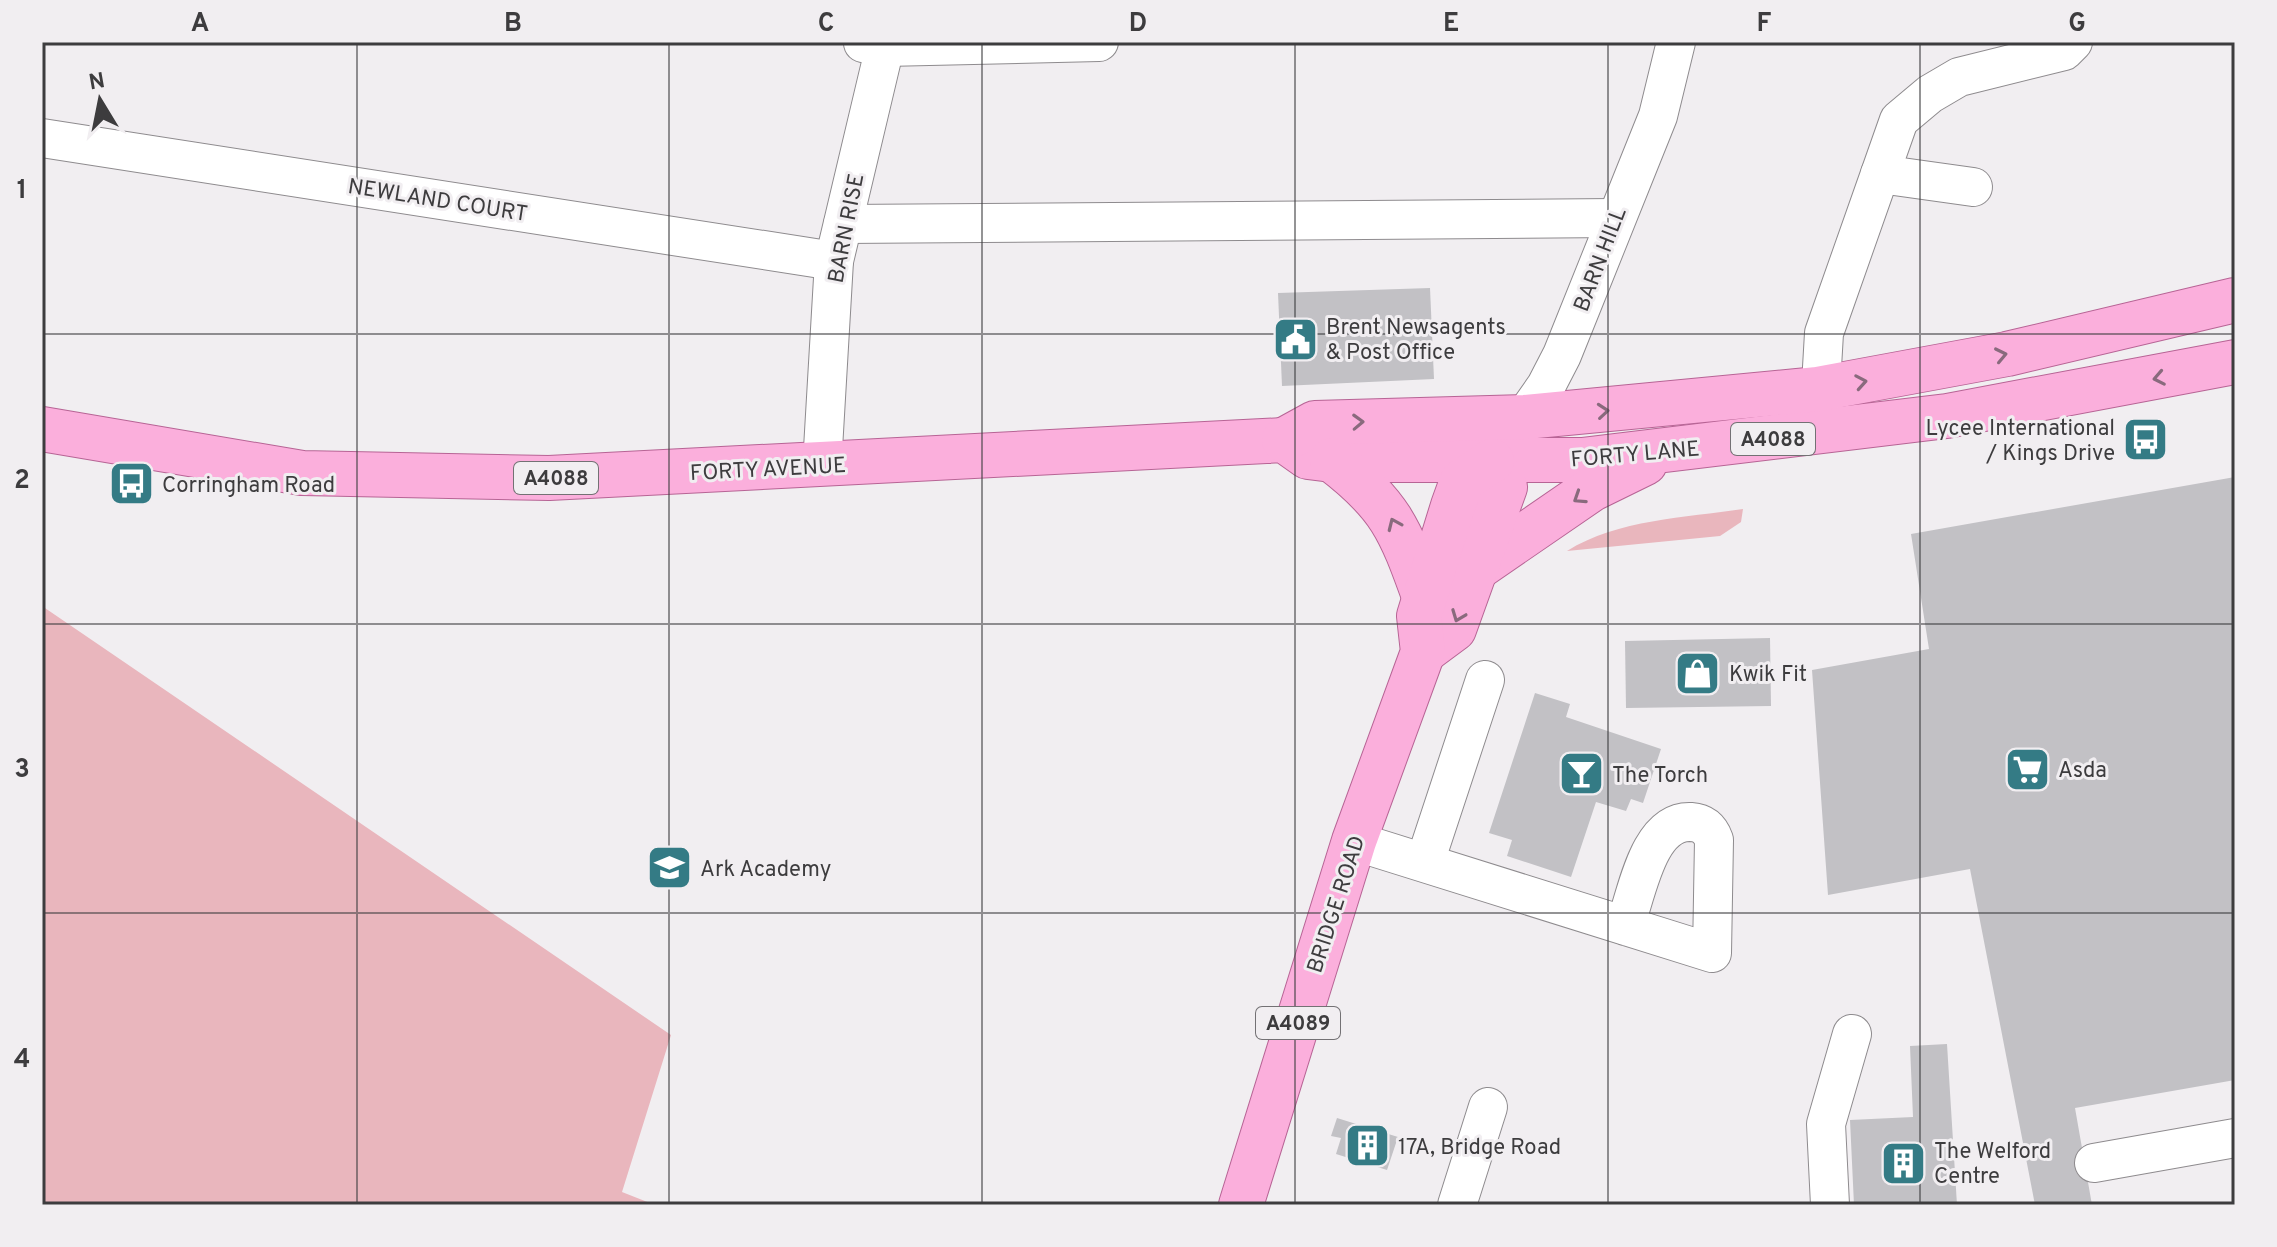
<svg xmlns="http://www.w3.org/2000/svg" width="2277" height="1247" font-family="Overpass,sans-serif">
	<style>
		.green { fill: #e9b6bd }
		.building { fill: #c2c1c5 }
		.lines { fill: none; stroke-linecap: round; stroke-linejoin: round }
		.minor-casing { stroke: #8e8b8e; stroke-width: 40 }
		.major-casing { stroke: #b76495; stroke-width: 46 }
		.minor { stroke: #fff; stroke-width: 38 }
		.major { stroke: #fbafdc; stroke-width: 44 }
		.oneway { stroke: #896a7d }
		.grid { fill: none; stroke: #3d3c3e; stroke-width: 2; stroke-opacity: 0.55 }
		.labels { text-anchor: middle; stroke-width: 6; stroke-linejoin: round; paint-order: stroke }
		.shield { fill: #f1eef1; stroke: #737174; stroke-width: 2 }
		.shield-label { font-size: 20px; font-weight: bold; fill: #3d3c3e }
		.street-label { font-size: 22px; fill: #3d3c3e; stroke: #f1eef1 }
		.poi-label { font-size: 22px; fill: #3d3c3e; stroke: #f1eef1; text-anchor: start }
		.neatline { fill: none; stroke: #3d3c3e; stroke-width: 3 }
		.grid-label { font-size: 26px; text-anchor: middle; font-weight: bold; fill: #3d3c3e }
	</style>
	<rect width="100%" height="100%" fill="#f1eef1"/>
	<g class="green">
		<path d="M 1743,509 L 1741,522 L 1720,536 L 1567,551 C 1618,519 1685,518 1743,509 Z"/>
		<polygon points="42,606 671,1035 622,1192 655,1205 42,1205"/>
	</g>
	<g class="building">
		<polygon points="1430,288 1434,379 1282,386 1278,293"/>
		<polygon points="2235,477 2235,1080 2075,1108 2092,1205 2035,1205 1970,869 1828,895 1812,670 1929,649 1911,534"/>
		<polygon points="1770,638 1771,706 1626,708 1625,641"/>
		<polygon points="1535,693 1570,704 1566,717 1661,749 1643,803 1631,799 1626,811 1596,802 1571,877 1507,856 1512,840 1489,833"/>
		<polygon points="1947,1044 1957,1205 1854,1205 1850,1120 1913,1117 1910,1046"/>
		<polygon points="1337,1118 1398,1137 1387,1170 1336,1154 1341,1138 1331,1136"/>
	</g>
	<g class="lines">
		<defs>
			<g id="minor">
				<polyline points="863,43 885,47 1099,42"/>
				<polyline points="42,138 834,261"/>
				<polyline points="1880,174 1973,187"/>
				<polyline points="843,224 1615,218"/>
				<polyline points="1819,419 1824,333 1899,120 1930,94 1959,77 2064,51 2073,42"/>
				<polyline points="1511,436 1546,386 1562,355 1658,116 1676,42"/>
				<polyline points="822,466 834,261 886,42"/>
				<path d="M 1354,841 L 1712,953 L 1714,840 C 1710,829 1704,823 1691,822 C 1648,820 1637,893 1625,926"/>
				<polyline points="1425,862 1485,680"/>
				<polyline points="2094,1163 2235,1138"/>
				<polyline points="1457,1205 1488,1107"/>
				<polyline points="1830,1205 1826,1124 1852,1034"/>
			</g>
			<g id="major">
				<polyline points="42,429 302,473 549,478 1284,440 1308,457 1332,460 1582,460 1947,416 2235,362"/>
				<polyline points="1284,440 1315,423 1525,417 1818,389 2007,354 2235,300"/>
				<path d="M 1332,460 C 1390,504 1400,529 1424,596"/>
				<polyline points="1477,568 1592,489 1645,463"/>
				<polyline points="1423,652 1454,629 1505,487 1492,461"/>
				<polyline points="1241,1205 1354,841 1423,652 1419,616 1453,506 1462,481 1492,461"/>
			</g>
		</defs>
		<use href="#minor" class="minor-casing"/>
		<use href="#major" class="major-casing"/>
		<use href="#minor" class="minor"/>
		<use href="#major" class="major"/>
	</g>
	<defs><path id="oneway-chevron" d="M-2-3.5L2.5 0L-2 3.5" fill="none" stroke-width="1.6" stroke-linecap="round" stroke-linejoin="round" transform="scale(2)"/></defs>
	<g class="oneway">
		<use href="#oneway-chevron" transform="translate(2001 355) rotate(-12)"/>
		<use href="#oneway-chevron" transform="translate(2159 378) rotate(169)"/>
		<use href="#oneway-chevron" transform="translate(1861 382) rotate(-10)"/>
		<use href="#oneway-chevron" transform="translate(1603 411) rotate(-5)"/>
		<use href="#oneway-chevron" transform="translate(1358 422) rotate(-2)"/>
		<use href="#oneway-chevron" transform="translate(1579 498) rotate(147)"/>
		<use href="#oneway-chevron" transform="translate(1394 524) rotate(-114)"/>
		<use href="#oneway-chevron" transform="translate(1458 616) rotate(111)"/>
	</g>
	<path class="grid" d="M 357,42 L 357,1205M 669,42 L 669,1205M 982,42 L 982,1205M 1295,42 L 1295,1205M 1608,42 L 1608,1205M 1920,42 L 1920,1205M 42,334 L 2235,334M 42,624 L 2235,624M 42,913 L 2235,913"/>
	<defs>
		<symbol id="civic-square" viewBox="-11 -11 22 22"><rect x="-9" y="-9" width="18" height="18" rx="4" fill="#347b85" stroke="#f1eef1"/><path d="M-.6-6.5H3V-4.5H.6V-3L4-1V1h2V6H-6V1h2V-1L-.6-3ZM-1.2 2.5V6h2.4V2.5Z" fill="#fff"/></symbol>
		<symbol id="bus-square" viewBox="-11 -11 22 22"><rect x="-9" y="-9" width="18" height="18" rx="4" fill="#347b85" stroke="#f1eef1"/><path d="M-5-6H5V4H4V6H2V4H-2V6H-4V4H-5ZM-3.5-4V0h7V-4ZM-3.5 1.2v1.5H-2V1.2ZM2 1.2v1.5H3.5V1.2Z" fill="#fff"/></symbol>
		<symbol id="shop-square" viewBox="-11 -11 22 22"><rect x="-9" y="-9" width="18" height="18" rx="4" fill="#347b85" stroke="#f1eef1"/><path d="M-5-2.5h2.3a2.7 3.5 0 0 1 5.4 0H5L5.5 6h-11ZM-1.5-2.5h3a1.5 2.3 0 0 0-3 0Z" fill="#fff"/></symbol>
		<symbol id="supermarket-square" viewBox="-11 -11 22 22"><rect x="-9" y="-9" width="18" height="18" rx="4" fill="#347b85" stroke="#f1eef1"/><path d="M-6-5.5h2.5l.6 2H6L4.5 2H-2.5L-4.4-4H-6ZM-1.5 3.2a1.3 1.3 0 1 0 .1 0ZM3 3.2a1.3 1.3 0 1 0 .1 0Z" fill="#fff"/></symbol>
		<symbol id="bar-square" viewBox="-11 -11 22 22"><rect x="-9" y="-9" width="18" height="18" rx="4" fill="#347b85" stroke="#f1eef1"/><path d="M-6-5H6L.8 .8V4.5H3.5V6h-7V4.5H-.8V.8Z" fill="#fff"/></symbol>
		<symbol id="school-square" viewBox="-11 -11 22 22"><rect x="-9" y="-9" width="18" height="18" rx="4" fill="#347b85" stroke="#f1eef1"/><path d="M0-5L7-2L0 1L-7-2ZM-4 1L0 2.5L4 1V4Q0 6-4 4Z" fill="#fff"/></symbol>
		<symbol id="building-square" viewBox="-11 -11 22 22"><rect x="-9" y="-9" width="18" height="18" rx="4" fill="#347b85" stroke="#f1eef1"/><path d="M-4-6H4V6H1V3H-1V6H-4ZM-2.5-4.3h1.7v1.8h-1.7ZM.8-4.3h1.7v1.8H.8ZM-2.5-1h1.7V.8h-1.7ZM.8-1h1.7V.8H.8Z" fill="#fff"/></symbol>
	</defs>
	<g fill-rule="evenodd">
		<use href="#civic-square" x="1270" y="314" width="51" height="51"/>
		<use href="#bus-square" x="2120" y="414" width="51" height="51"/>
		<use href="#bus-square" x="106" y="458" width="51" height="51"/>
		<use href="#shop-square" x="1672" y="648" width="51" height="51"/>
		<use href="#supermarket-square" x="2002" y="744" width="51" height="51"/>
		<use href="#bar-square" x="1556" y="748" width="51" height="51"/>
		<use href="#school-square" x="644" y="842" width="51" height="51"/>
		<use href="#building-square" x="1342" y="1120" width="51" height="51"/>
		<use href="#building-square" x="1878" y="1138" width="51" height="51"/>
	</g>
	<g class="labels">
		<g class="shield">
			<rect x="1731" y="423" width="84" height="32" rx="6"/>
			<rect x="514" y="462" width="84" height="32" rx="6"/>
			<rect x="1256" y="1007" width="84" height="32" rx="6"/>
		</g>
		<g class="shield-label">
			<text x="1773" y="446">A4088</text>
			<text x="556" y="485">A4088</text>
			<text x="1298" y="1030">A4089</text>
		</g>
		<g class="street-label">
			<text transform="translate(438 199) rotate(9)" y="8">NEWLAND COURT</text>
			<text transform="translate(845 228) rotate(-79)" y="8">BARN RISE</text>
			<text transform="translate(1599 259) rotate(-69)" y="8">BARN HILL</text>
			<text transform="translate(1635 453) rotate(-5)" y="8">FORTY LANE</text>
			<text transform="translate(768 468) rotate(-3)" y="8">FORTY AVENUE</text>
			<text transform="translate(1335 904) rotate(-72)" y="8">BRIDGE ROAD</text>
		</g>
		<g class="poi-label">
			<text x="1326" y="334">Brent Newsagents<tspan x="1326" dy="25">&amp; Post Office</tspan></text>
			<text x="2115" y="435" text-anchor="end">Lycee International<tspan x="2115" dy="25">/ Kings Drive</tspan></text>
			<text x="162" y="492">Corringham Road</text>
			<text x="1729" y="681">Kwik Fit</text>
			<text x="2058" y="777">Asda</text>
			<text x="1612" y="782">The Torch</text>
			<text x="700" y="876">Ark Academy</text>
			<text x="1398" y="1154">17A, Bridge Road</text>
			<text x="1934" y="1158">The Welford<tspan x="1934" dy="25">Centre</tspan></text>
		</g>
	</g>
	<rect width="2277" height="1247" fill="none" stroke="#f1eef1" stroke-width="88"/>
	<g transform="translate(100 100) rotate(350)" stroke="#f1eef1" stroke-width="6" paint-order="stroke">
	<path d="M0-6L14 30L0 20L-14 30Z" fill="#3d3c3e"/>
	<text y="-12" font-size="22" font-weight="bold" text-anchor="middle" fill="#3d3c3e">N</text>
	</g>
	<rect x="44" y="44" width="2189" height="1159" class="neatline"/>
	<g class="grid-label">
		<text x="200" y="31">A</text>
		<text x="513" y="31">B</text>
		<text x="826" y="31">C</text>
		<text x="1138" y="31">D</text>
		<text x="1451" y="31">E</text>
		<text x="1764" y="31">F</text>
		<text x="2077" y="31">G</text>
		<text x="22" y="198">1</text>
		<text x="22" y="488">2</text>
		<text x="22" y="777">3</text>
		<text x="22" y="1067">4</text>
	</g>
</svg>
